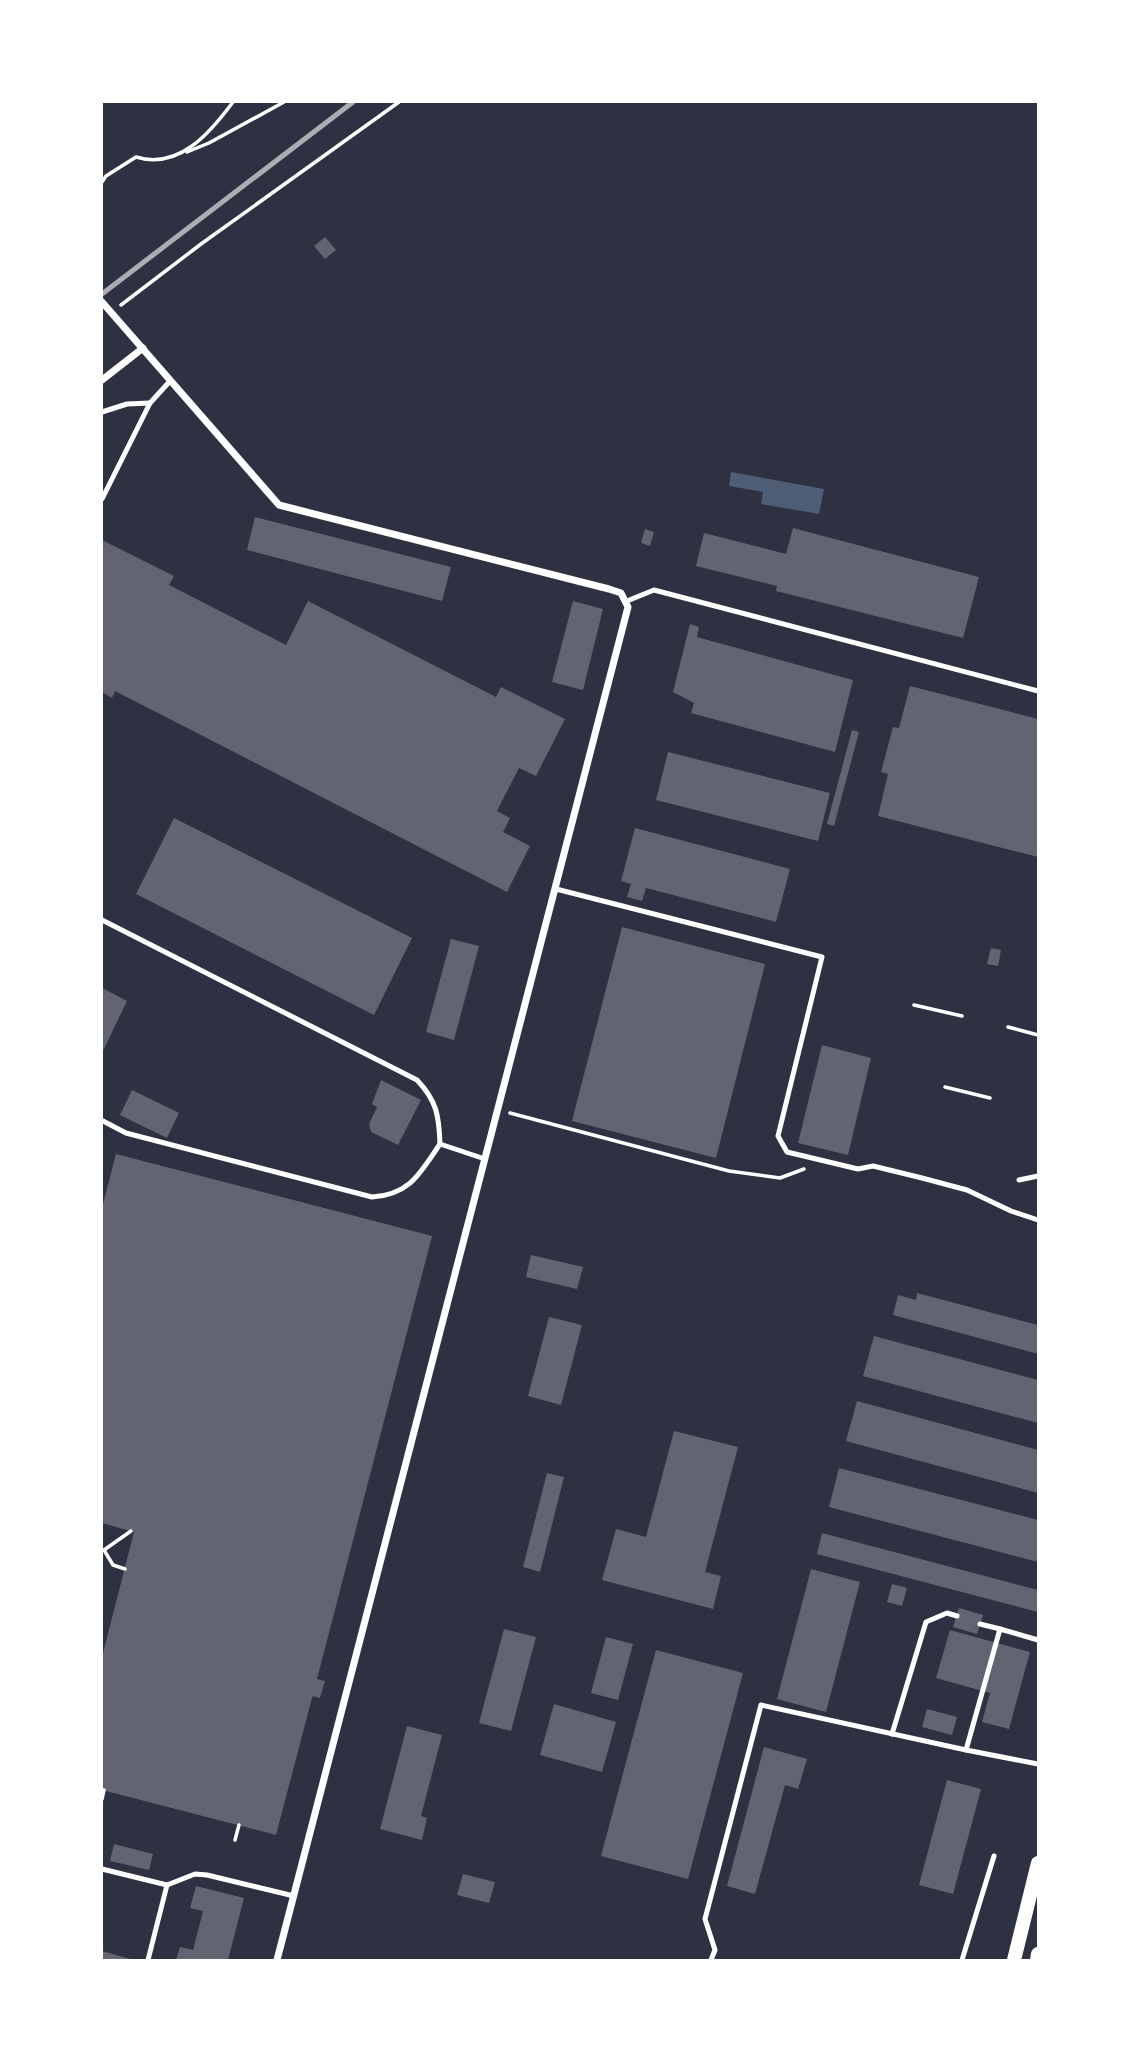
<svg xmlns="http://www.w3.org/2000/svg" width="1140" height="2062" font-family="'Roboto Condensed',sans-serif">
	<style>
		.water { fill: #4f5d75 }
		.building { fill: #626471 }
		.lines { fill: none; stroke-linecap: round; stroke-linejoin: round }
		.path { stroke: #fff; stroke-width: 3.5 }
		.service { stroke: #fff; stroke-width: 5 }
		.minor { stroke: #fff; stroke-width: 7 }
		.secondary { stroke: #fff; stroke-width: 14 }
		.rail { stroke: #abadb3; stroke-width: 5 }
	</style>
	<rect width="100%" height="100%" fill="#2d3142"/>
	<polygon class="water" points="731,472 824,489 819,514 761,504 763,492 729,486"/>
	<g class="building">
		<polygon points="325,237 336,250 325,259 314,246"/>
		<polygon points="255,517 451,567 442,601 247,550"/>
		<polygon points="793,528 979,577 963,638 776,591 777,586 696,566 704,533 786,554"/>
		<polygon points="645,529 654,532 650,546 641,543"/>
		<polygon points="102,540 174,576 169,585 286,645 308,601 496,697 501,687 565,719 536,776 519,768 497,811 510,818 503,832 530,846 507,892 115,691 112,698 102,692"/>
		<polygon points="573,601 603,609 583,690 552,682"/>
		<polygon points="690,624 699,627 697,637 853,680 835,752 691,713 694,703 673,692"/>
		<polygon points="910,686 1038,719 1038,857 878,816 888,774 881,772 893,727 899,728"/>
		<polygon points="852,730 859,732 834,826 827,824"/>
		<polygon points="668,752 830,793 818,841 656,800"/>
		<polygon points="174,818 412,938 374,1015 136,894"/>
		<polygon points="635,828 790,869 776,922 646,888 642,901 627,897 631,884 621,881"/>
		<polygon points="622,927 765,964 716,1158 572,1121"/>
		<polygon points="451,939 479,946 454,1040 426,1032"/>
		<polygon points="991,948 1001,950 998,966 987,964"/>
		<polygon points="102,988 127,1001 102,1053"/>
		<polygon points="822,1045 871,1058 848,1155 798,1143"/>
		<polygon points="381,1080 421,1100 398,1145 371,1132 369,1124 377,1107 372,1104"/>
		<polygon points="132,1090 179,1113 167,1138 120,1115"/>
		<polygon points="116,1154 432,1236 317,1679 325,1681 320,1698 313,1696 312,1698 276,1835 102,1790 102,1657 134,1532 102,1523 102,1208"/>
		<polygon points="531,1255 583,1267 577,1289 526,1277"/>
		<polygon points="917,1293 1038,1325 1038,1354 893,1315 898,1295 916,1300"/>
		<polygon points="549,1317 582,1325 561,1405 528,1396"/>
		<polygon points="874,1336 1038,1380 1038,1423 863,1376"/>
		<polygon points="857,1401 1038,1450 1038,1493 846,1441"/>
		<polygon points="674,1431 738,1447 705,1572 721,1576 713,1609 602,1580 616,1529 646,1537"/>
		<polygon points="839,1468 1038,1520 1038,1562 829,1507"/>
		<polygon points="547,1473 564,1477 540,1572 523,1567"/>
		<polygon points="822,1533 1038,1590 1038,1612 817,1554"/>
		<polygon points="811,1569 860,1582 826,1712 777,1699"/>
		<polygon points="892,1584 907,1588 902,1606 887,1602"/>
		<polygon points="959,1608 983,1615 977,1634 953,1627"/>
		<polygon points="504,1629 536,1637 511,1731 479,1723"/>
		<polygon points="950,1630 1030,1652 1009,1729 982,1722 990,1693 936,1678"/>
		<polygon points="606,1637 633,1644 618,1700 591,1693"/>
		<polygon points="656,1650 743,1673 688,1879 601,1856"/>
		<polygon points="554,1704 616,1722 602,1772 540,1755"/>
		<polygon points="927,1709 957,1717 952,1735 922,1727"/>
		<polygon points="407,1726 442,1735 421,1816 427,1818 422,1840 380,1829"/>
		<polygon points="764,1747 807,1759 798,1789 785,1785 755,1894 727,1886"/>
		<polygon points="947,1780 981,1789 953,1894 919,1885"/>
		<polygon points="114,1844 153,1854 149,1870 110,1861"/>
		<polygon points="463,1874 495,1882 489,1903 457,1895"/>
		<polygon points="196,1886 244,1898 228,1960 176,1960 180,1947 193,1950 203,1911 190,1908"/>
		<polygon points="102,1951 134,1960 102,1960"/>
	</g>
	<g class="lines">
		<g class="path">
			<polyline points="187,152 209,143 284,102"/>
			<path d="M 102,182 L 106,176 L 136,157 C 179,170 210,133 233,102"/>
			<polyline points="121,305 201,244 399,102"/>
			<polyline points="914,1005 962,1016"/>
			<polyline points="1008,1027 1038,1035"/>
			<polyline points="945,1087 990,1098"/>
			<polyline points="510,1113 729,1171 780,1178 804,1169"/>
			<polyline points="125,1569 113,1565 104,1550 131,1531"/>
			<polyline points="102,1799 104,1790"/>
			<polyline points="235,1840 239,1825"/>
		</g>
		<g class="service">
			<polyline points="102,412 127,404 150,403"/>
			<polyline points="102,499 150,403 171,380"/>
			<polyline points="627,601 654,590 1038,691"/>
			<polyline points="556,889 822,957 778,1136 787,1152 858,1169 873,1166 922,1178 967,1190 1011,1211 1038,1220"/>
			<path d="M 102,920 L 417,1080 C 437,1101 439,1116 440,1144 L 485,1159"/>
			<path d="M 103,1121 L 126,1133 L 372,1197 C 410,1195 420,1173 440,1144"/>
			<polyline points="1019,1180 1038,1176"/>
			<polyline points="980,1624 1000,1629"/>
			<polyline points="892,1734 926,1622 947,1613 957,1616"/>
			<polyline points="966,1750 1000,1629 1038,1640"/>
			<polyline points="102,1869 167,1885 195,1874 207,1875 294,1896"/>
			<polyline points="148,1960 167,1885"/>
			<polyline points="711,1960 715,1950 705,1919 761,1705 966,1750 1038,1764"/>
			<polyline points="962,1960 994,1856"/>
		</g>
		<g class="minor">
			<polyline points="102,302 279,505 609,589 621,593 628,607 277,1960"/>
			<polyline points="102,380 143,348"/>
		</g>
		<g class="secondary">
			<polyline points="1014,1960 1038,1863"/>
			<polyline points="1037,1960 1038,1954"/>
		</g>
		<polyline class="rail" points="102,294 353,102"/>
	</g>
	<rect width="1140" height="2062" fill="none" stroke="#ffffff" stroke-width="206"/>
</svg>
